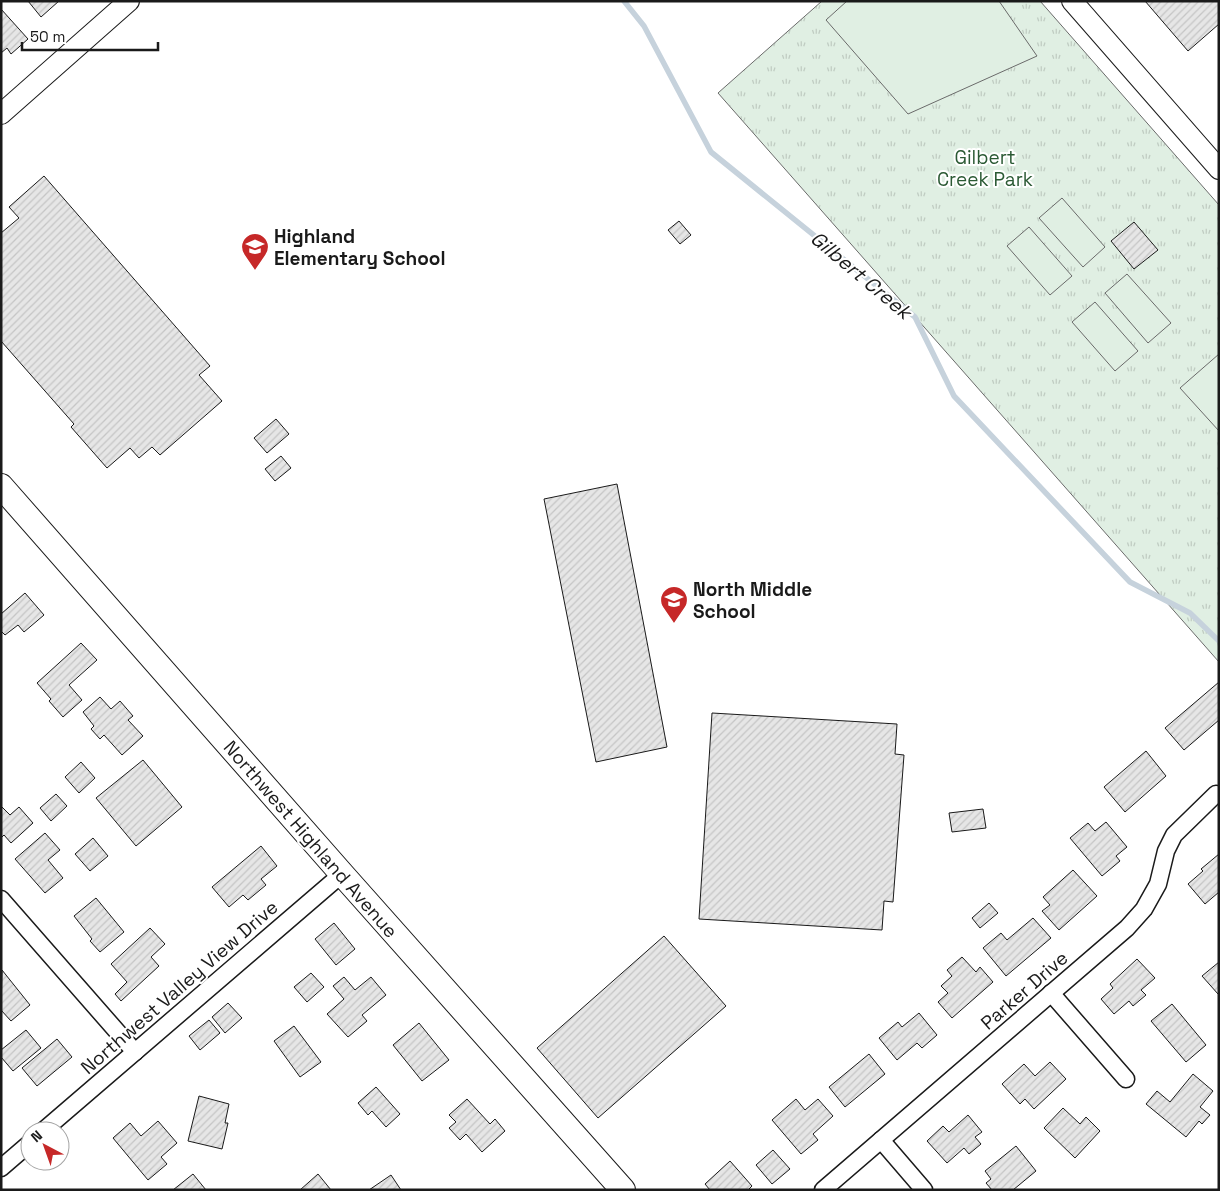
<svg xmlns="http://www.w3.org/2000/svg" width="1220" height="1191" font-family="'Space Grotesk',sans-serif">
	<style>
		.grass { fill: url(#grass-tufts); stroke: #6a6a6a }
		.pitch { fill: #e0efe3; stroke: #6a6a6a }
		.lines { fill: none; stroke-linecap: round; stroke-linejoin: round }
		.stream { stroke: #c6d2dc; stroke-width: 5.5 }
		.building { fill: url(#building-hatch); stroke: #1a1a1a }
		.minor-casing { stroke: #1a1a1a; stroke-width: 19 }
		.tertiary-casing { stroke: #1a1a1a; stroke-width: 22 }
		.secondary-casing { stroke: #1a1a1a; stroke-width: 26 }
		.minor { stroke: #fff; stroke-width: 16 }
		.tertiary { stroke: #fff; stroke-width: 20 }
		.secondary { stroke: #fff; stroke-width: 24 }
		.labels { text-anchor: middle; stroke-width: 4; stroke-linejoin: round; paint-order: stroke }
		.park-label { font-size: 19px; fill: #2b5a34; stroke: #fff }
		.poi-label { font-size: 19px; font-weight: bold; fill: #1a1a1a; stroke: #fff; text-anchor: start }
		.street-label { font-size: 19px; fill: #1a1a1a; stroke: #fff }
		.water-label { font-size: 20px; font-style: italic; fill: #1a1a1a; stroke: #fff }
	</style>
	<defs>
		<pattern id="grass-tufts" width="24" height="20" patternUnits="userSpaceOnUse" patternTransform="scale(1.25)"><rect width="24" height="20" fill="#e0efe3"/><path d="M3 7l-1-3M5 7V3M7 7l1-3M15 17l-1-3M17 17v-4M19 17l1-3" fill="none" stroke="#c0ccc2"/></pattern>
		<pattern id="building-hatch" width="6" height="6" patternUnits="userSpaceOnUse" patternTransform="scale(1.25)"><rect width="6" height="6" fill="#e6e6e6"/><path d="M-1 1l2-2M0 6l6-6M5 7l2-2" fill="none" stroke="#c5c5c5"/></pattern>
	</defs>
	<rect width="100%" height="100%" fill="#fff"/>
	<polygon class="grass" points="822,1 1040,1 1219,205 1219,662 718,93"/>
	<g class="pitch">
		<polygon points="847,1 999,1 1037,56 908,114 826,20"/>
		<polygon points="1062,198 1105,247 1083,267 1039,218"/>
		<polygon points="1029,227 1072,276 1050,295 1007,246"/>
		<polygon points="1127,274 1171,323 1148,343 1105,293"/>
		<polygon points="1095,302 1138,351 1115,371 1072,322"/>
		<polygon points="1219,354 1219,431 1180,388"/>
	</g>
	<g class="lines">
		<polyline class="stream" points="624,1 644,26 711,152 915,317 954,396 1130,582 1190,613 1219,641"/>
	</g>
	<g class="building">
		<polygon points="28,1 59,1 41,17"/>
		<polygon points="1145,1 1219,1 1219,24 1188,51"/>
		<polygon points="1,9 28,39 11,54 7,48 1,53"/>
		<polygon points="44,176 210,366 199,375 222,401 160,455 152,447 139,458 130,448 107,468 71,427 74,424 1,341 1,233 19,218 9,207"/>
		<polygon points="679,221 691,235 680,244 668,230"/>
		<polygon points="1134,222 1158,250 1134,269 1111,241"/>
		<polygon points="276,419 289,434 267,453 254,438"/>
		<polygon points="281,456 291,468 275,481 265,469"/>
		<polygon points="617,484 667,747 596,762 544,499"/>
		<polygon points="25,593 44,615 24,632 18,625 5,635 1,631 1,614"/>
		<polygon points="81,643 97,660 69,685 82,700 63,717 49,701 51,699 37,683"/>
		<polygon points="1219,682 1219,720 1184,750 1165,728"/>
		<polygon points="100,697 111,709 120,701 133,716 128,720 143,736 122,755 104,735 100,739 91,729 94,726 83,712"/>
		<polygon points="712,713 897,724 895,754 904,755 893,902 884,901 882,930 699,919"/>
		<polygon points="1146,751 1166,776 1125,812 1104,787"/>
		<polygon points="143,760 182,807 136,846 96,798"/>
		<polygon points="81,762 95,778 79,793 65,777"/>
		<polygon points="56,794 67,806 51,821 40,808"/>
		<polygon points="1,806 10,815 19,807 33,823 11,843 4,835 1,838"/>
		<polygon points="983,809 986,828 952,832 949,813"/>
		<polygon points="1106,822 1127,847 1116,856 1120,861 1102,876 1070,838 1088,823 1095,831"/>
		<polygon points="45,833 60,850 48,860 63,878 45,893 15,859"/>
		<polygon points="93,838 108,856 90,871 75,854"/>
		<polygon points="261,846 277,866 261,879 266,885 248,900 243,895 229,907 212,887"/>
		<polygon points="1219,854 1219,892 1205,904 1188,884 1203,871 1201,869"/>
		<polygon points="1073,870 1097,896 1059,930 1042,911 1050,905 1043,897"/>
		<polygon points="96,898 124,932 100,952 90,941 92,939 74,916"/>
		<polygon points="989,903 998,913 980,928 972,918"/>
		<polygon points="1033,918 1051,938 1006,976 983,948 1001,933 1007,940"/>
		<polygon points="334,923 355,949 336,965 315,939"/>
		<polygon points="150,928 165,944 151,957 159,966 121,1001 115,994 127,982 111,964"/>
		<polygon points="664,936 726,1006 598,1118 537,1048"/>
		<polygon points="962,957 976,972 980,967 993,982 952,1018 938,1002 948,993 941,986 952,976 947,970"/>
		<polygon points="1137,959 1155,978 1141,990 1146,995 1133,1006 1129,1001 1114,1014 1101,999 1113,988 1110,984"/>
		<polygon points="1219,962 1219,993 1218,994 1202,976"/>
		<polygon points="2,970 30,1005 11,1021 1,1010"/>
		<polygon points="311,973 324,987 307,1002 294,987"/>
		<polygon points="344,977 355,990 371,977 386,995 362,1015 367,1021 348,1037 327,1014 344,999 333,986"/>
		<polygon points="228,1003 242,1018 225,1033 212,1017"/>
		<polygon points="1172,1004 1206,1045 1186,1062 1151,1021"/>
		<polygon points="919,1013 937,1035 922,1048 917,1043 897,1060 879,1038 898,1022 902,1027"/>
		<polygon points="209,1020 220,1033 200,1050 189,1036"/>
		<polygon points="419,1023 449,1060 422,1081 393,1045"/>
		<polygon points="294,1026 321,1062 300,1077 274,1041"/>
		<polygon points="26,1030 41,1048 13,1071 1,1057 1,1050"/>
		<polygon points="57,1039 72,1057 37,1086 22,1068"/>
		<polygon points="869,1054 885,1074 845,1107 829,1087"/>
		<polygon points="1050,1062 1066,1079 1034,1109 1025,1099 1020,1104 1002,1084 1024,1064 1035,1076"/>
		<polygon points="1193,1074 1213,1091 1200,1107 1210,1115 1202,1124 1199,1121 1186,1137 1146,1104 1157,1091 1170,1102"/>
		<polygon points="376,1087 400,1114 386,1127 372,1111 368,1115 358,1103"/>
		<polygon points="199,1096 229,1104 225,1123 228,1123 222,1149 188,1141"/>
		<polygon points="467,1099 490,1124 495,1119 505,1131 482,1152 466,1134 460,1140 449,1128 456,1122 449,1115"/>
		<polygon points="796,1099 805,1110 818,1099 833,1116 813,1134 818,1140 801,1154 772,1120"/>
		<polygon points="1063,1108 1080,1124 1086,1117 1100,1131 1075,1158 1044,1128"/>
		<polygon points="968,1115 982,1132 975,1137 981,1144 969,1154 964,1148 947,1163 927,1141 943,1126 949,1132"/>
		<polygon points="158,1121 177,1143 161,1157 167,1164 148,1180 113,1138 130,1123 141,1136"/>
		<polygon points="1016,1146 1036,1171 1013,1190 992,1190 986,1183 991,1179 985,1171"/>
		<polygon points="773,1150 790,1169 772,1184 756,1165"/>
		<polygon points="730,1161 752,1186 748,1190 710,1190 705,1184"/>
		<polygon points="193,1174 206,1190 173,1190"/>
		<polygon points="318,1174 331,1190 300,1190"/>
		<polygon points="391,1175 401,1190 369,1190"/>
	</g>
	<g class="lines">
		<defs>
			<g id="minor">
				<polyline points="1,899 135,1052"/>
				<polyline points="1051,993 1126,1079"/>
				<polyline points="43,1131 342,874"/>
				<polyline points="881,1140 924,1190"/>
				<polyline points="1,1168 30,1143"/>
				<polyline points="823,1190 1127,928 1144,909 1158,884 1166,851 1174,835 1216,794"/>
			</g>
			<g id="tertiary">
				<polyline points="1072,1 1219,169"/>
				<polyline points="1,114 129,1"/>
			</g>
			<polyline id="secondary" points="1,486 342,874 623,1190"/>
		</defs>
		<use href="#minor" class="minor-casing"/>
		<use href="#tertiary" class="tertiary-casing"/>
		<use href="#secondary" class="secondary-casing"/>
		<use href="#minor" class="minor"/>
		<use href="#tertiary" class="tertiary"/>
		<use href="#secondary" class="secondary"/>
	</g>
	<defs>
		<symbol id="school-pin" viewBox="-11 -11 22 30"><path d="M0 17L-7.5 6A9.5 9.5 0 1 1 7.5 6Z" fill="#c62828" stroke="#fff"/><path d="M0-5L7-2L0 1L-7-2ZM-4 1L0 2.5L4 1V4Q0 6-4 4Z" fill="#fff"/></symbol>
	</defs>
	<g fill-rule="evenodd">
		<use href="#school-pin" x="239" y="231" width="32" height="43"/>
		<use href="#school-pin" x="658" y="584" width="32" height="43"/>
	</g>
	<g class="labels">
		<g class="park-label">
			<text x="985" y="164">Gilbert<tspan x="985" dy="22">Creek Park</tspan></text>
		</g>
		<g class="poi-label">
			<text x="274" y="243">Highland<tspan x="274" dy="22">Elementary School</tspan></text>
			<text x="693" y="596">North Middle<tspan x="693" dy="22">School</tspan></text>
		</g>
		<g class="street-label">
			<text transform="translate(311 839) rotate(49)" y="7">Northwest Highland Avenue</text>
			<text transform="translate(179 987) rotate(-41)" y="7">Northwest Valley View Drive</text>
			<text transform="translate(1024 990) rotate(-41)" y="7">Parker Drive</text>
		</g>
		<g class="water-label">
			<text transform="translate(861 275) rotate(40)" y="7">Gilbert Creek</text>
		</g>
	</g>
	<rect width="1220" height="1191" fill="none" stroke="#1a1a1a" stroke-width="5"/>
	<g transform="translate(45 1146) rotate(319)"><circle r="24" fill="#ffffff" stroke="#a3a3a3"/>
	<path d="M0-4L9 19L0 12L-9 19Z" fill="#c62828"/>
	<text y="-8" font-size="14" font-weight="bold" text-anchor="middle" fill="#1a1a1a">N</text>
	</g>
	<path d="M22 42v8h136v-8" fill="none" stroke="#1a1a1a" stroke-width="2.5"/>
	<text x="30" y="42" font-size="15" fill="#1a1a1a" stroke="#ffffff" stroke-width="4" paint-order="stroke">50 m</text>
</svg>
